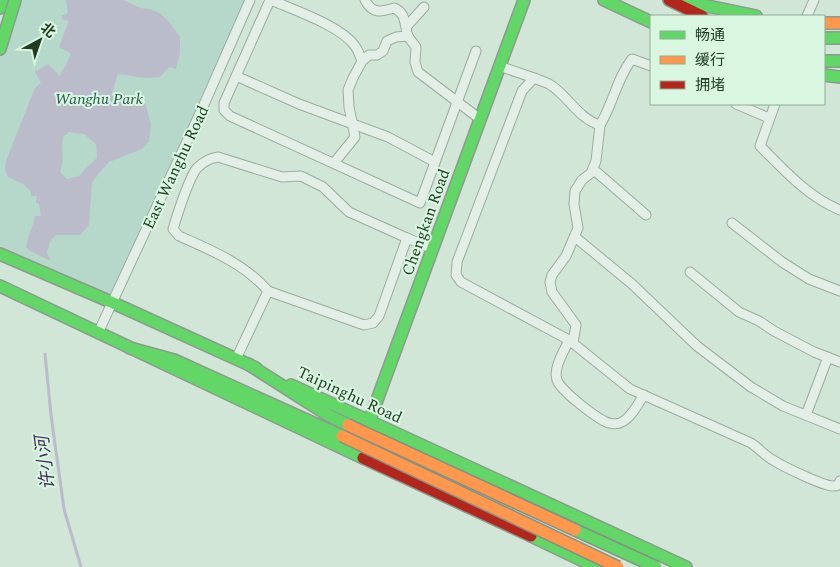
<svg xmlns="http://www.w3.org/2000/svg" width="840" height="567" font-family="Spectral,'Noto Sans SC',serif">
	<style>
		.green { fill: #b5d8ca }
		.water { fill: #bbbcc9; fill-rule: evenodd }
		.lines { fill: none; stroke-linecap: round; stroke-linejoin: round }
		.stream { stroke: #bbbcc9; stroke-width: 3 }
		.street-casing { stroke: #9aac9e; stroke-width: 11 }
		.fast-casing { stroke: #8a9c8d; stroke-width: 14 }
		.slow-casing { stroke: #8a9c8d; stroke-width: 14 }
		.jam-casing { stroke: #8a9c8d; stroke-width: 14 }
		.street { stroke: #e3eee6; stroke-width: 9 }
		.fast { stroke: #63d668; stroke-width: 11 }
		.slow { stroke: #ff974d; stroke-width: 11 }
		.jam { stroke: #b3261e; stroke-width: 11 }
		.fast-bridge-casing { stroke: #819184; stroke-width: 14; stroke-linecap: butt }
		.slow-bridge-casing { stroke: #819184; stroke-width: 14; stroke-linecap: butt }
		.fast-bridge { stroke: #63d668; stroke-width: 11 }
		.slow-bridge { stroke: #ff974d; stroke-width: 11 }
		.labels { text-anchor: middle; stroke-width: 4; stroke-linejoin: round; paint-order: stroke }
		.park-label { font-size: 16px; font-style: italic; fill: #285850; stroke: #d9f6e1 }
		.street-label { font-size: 16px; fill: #213c23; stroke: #d9f6e1 }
		.water-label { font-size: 18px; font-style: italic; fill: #46315b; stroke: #d9f6e1 }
	</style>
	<rect width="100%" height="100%" fill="#d2e6d8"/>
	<polygon class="green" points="15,0 250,0 111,302 0,254 0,49"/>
	<path class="water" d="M 66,0 L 124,0 L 140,8 L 150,9 L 160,13 L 170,23 L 180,37 L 180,53 L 176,69 L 169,67 L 160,77 L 146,78 L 118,74 L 111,96 L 145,103 L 151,125 L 149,141 L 142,149 L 109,162 L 99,173 L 92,183 L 89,225 L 80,235 L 56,235 L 50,242 L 47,253 L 51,261 L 30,251 L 26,247 C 28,236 33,227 35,216 L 41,216 L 39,204 L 36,203 L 37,196 L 31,196 L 31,192 L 23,184 L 8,177 L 5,169 L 6,161 L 35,88 L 41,83 L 35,72 L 48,64 L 60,76 L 71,54 L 59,47 L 69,21 L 62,19 L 62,15 L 68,14 ZM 69,132 L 84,134 L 96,144 L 97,158 L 88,166 L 79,176 L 67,179 L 60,172 C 65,161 61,150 63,137 Z"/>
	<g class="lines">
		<polyline class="stream" points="45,354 51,415 64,509 81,567"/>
		<defs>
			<g id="street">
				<polyline points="270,0 224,103 224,110 230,116 420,203 476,51"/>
				<path d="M 271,0 C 294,10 341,26 355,46 C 358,50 360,56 362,61"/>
				<path d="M 365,0 C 372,14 381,12 394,8 C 407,13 404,26 408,36 C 410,40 414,44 416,47 L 415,62 L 418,72 L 480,119"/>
				<polyline points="807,16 814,0"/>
				<polyline points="407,26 424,7"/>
				<polyline points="499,66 534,78"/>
				<path d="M 651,66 L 632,59 C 617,78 613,104 600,125 C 578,119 567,94 549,84 C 545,82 539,80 534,78 L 522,91 L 457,262 L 456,275 L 461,282 L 569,340 L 630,389 L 751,443 C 759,448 765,456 773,460 C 782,466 825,487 834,486 C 838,486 838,485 840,481"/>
				<polyline points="236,76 299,104 388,137 435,162"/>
				<polyline points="736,104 769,118"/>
				<path d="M 775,104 L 760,146 C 784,170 808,197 840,210"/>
				<polyline points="334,163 355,137 349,107 348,90 353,78 362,61 369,55 377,55 383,51 387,41 396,37 408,36"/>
				<polyline points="593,169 646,215"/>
				<polyline points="732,223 782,262 809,279 840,291"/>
				<polyline points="575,237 632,284 697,346 751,387 783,406 840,429"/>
				<polyline points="407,238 433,249"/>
				<polyline points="690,272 739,312 759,321 774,331 814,352 840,362"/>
				<polyline points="98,333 202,109 250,0"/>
				<path d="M 569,340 C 564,351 553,368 557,380 C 561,391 593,415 604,421 C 609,424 617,425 622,422 C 632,417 638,403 644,395"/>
				<polyline points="573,343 576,325 552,292 550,282 552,275 566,256 578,228 574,204 575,191 582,180 591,173 596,161 600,125"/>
				<path d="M 236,359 L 268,291 L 364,325 L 373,323 L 379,316 L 407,238 L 349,212 L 323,187 L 301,176 L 282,177 L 218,157 C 210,158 203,162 197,168 C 189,178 177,215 173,229 L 179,236 C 211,250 245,264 268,291"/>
				<polyline points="806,415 828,357"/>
			</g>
			<g id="fast">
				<polyline points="604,0 651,22"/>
				<polyline points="678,0 756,16"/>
				<polyline points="0,8 2,0"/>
				<polyline points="824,38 840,38"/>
				<polyline points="0,49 15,0"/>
				<polyline points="824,61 840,61"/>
				<polyline points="824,75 840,77"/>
				<polyline points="0,254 111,302 256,368"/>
				<polyline points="0,286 363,458"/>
				<polyline points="130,348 174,360 342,436"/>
				<polyline points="248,364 328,415 348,425"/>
				<polyline points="291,385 686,567"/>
				<polyline points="366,430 524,0"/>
				<polyline points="531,536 596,567"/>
			</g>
			<polyline id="slow" points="824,23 840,23"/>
			<g id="jam">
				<polyline points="669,0 702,16"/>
				<polyline points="363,458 531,536"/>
			</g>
		</defs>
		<use href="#street" class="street-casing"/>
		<use href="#fast" class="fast-casing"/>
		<use href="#slow" class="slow-casing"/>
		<use href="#jam" class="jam-casing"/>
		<use href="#street" class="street"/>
		<use href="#fast" class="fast"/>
		<use href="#slow" class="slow"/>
		<use href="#jam" class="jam"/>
		<defs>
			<polyline id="fast-bridge" points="575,530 656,567"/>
			<g id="slow-bridge">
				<polyline points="348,425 575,530"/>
				<polyline points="342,436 618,567"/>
			</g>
		</defs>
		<use href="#fast-bridge" class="fast-bridge-casing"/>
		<use href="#slow-bridge" class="slow-bridge-casing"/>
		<use href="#fast-bridge" class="fast-bridge"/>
		<use href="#slow-bridge" class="slow-bridge"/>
	</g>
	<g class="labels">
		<g class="park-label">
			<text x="99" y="104">Wanghu Park</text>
		</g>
		<g class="street-label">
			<text transform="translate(175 167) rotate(-65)" y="6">East Wanghu Road</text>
			<text transform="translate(425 222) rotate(-70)" y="6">Chengkan Road</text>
			<text transform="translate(350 394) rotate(25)" y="6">Taipinghu Road</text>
		</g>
		<g class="water-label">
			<text transform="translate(45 463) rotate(-97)" y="6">许小河</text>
		</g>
	</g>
	<rect x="650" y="15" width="175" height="90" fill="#d9f6e1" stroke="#8fac95"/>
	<rect x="660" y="31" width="25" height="8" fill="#63d668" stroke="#8fac95"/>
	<text x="695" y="40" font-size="15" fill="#213c23">畅通</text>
	<rect x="660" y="56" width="25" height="8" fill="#ff974d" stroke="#8fac95"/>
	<text x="695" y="65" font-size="15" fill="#213c23">缓行</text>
	<rect x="660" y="81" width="25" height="8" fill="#b3261e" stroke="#8fac95"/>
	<text x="695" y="90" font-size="15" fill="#213c23">拥堵</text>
	<g transform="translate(40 40) rotate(40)" stroke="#d9f6e1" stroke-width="4" paint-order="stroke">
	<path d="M0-4L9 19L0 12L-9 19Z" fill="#213c23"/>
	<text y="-8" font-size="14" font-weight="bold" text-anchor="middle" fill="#213c23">北</text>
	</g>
</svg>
